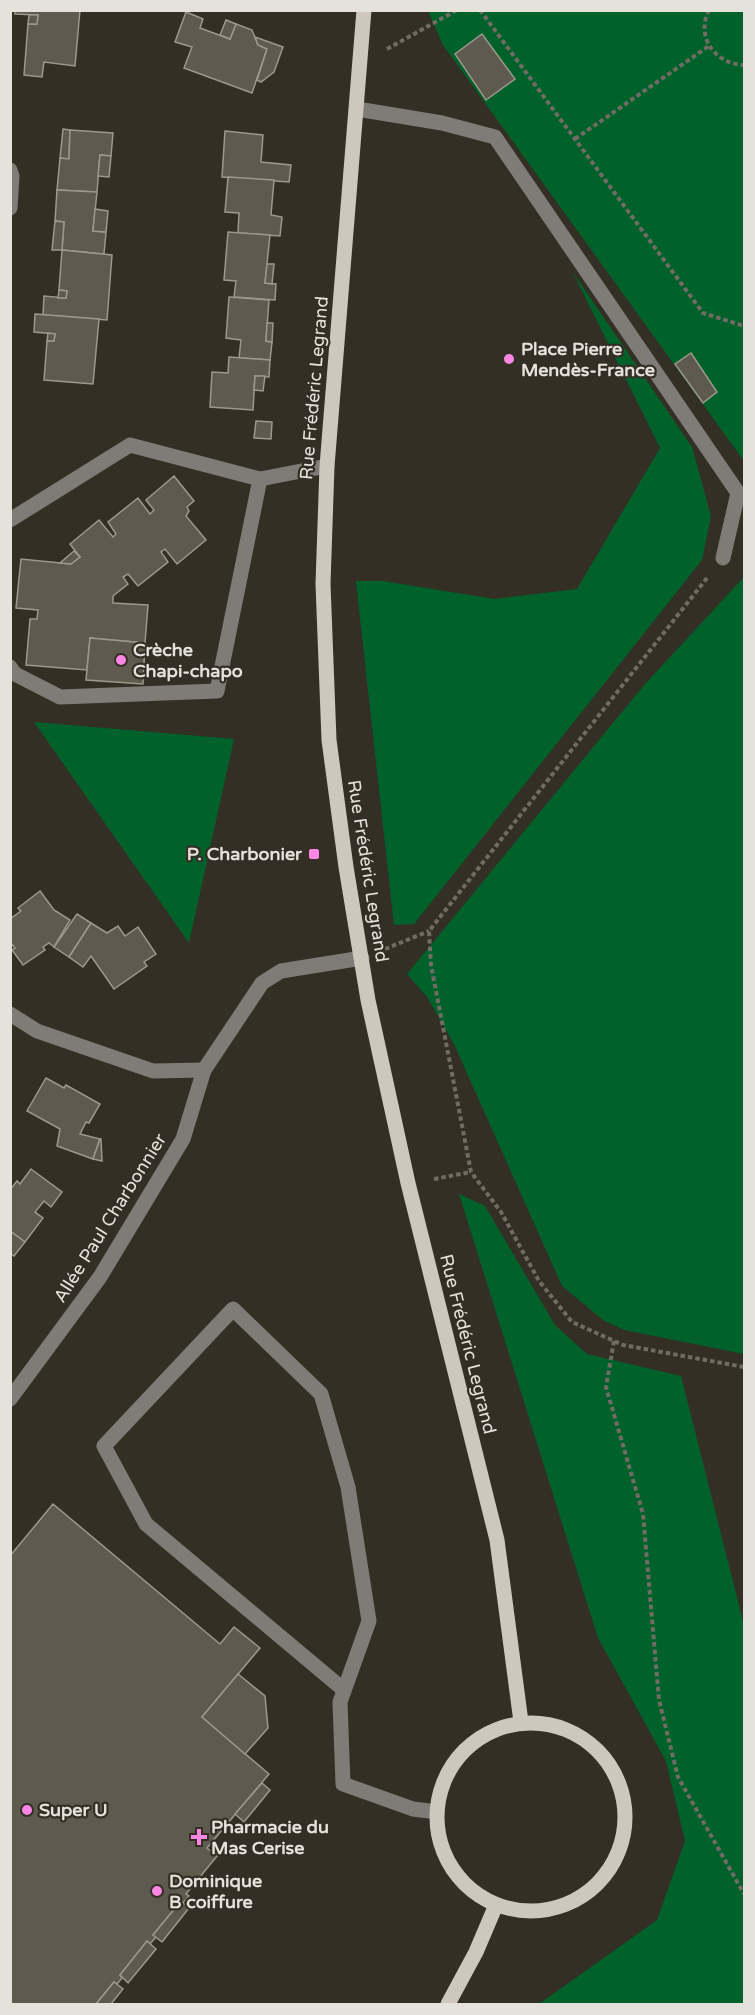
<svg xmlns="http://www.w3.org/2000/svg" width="755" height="2015" font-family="'Varela Round',sans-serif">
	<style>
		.green { fill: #00622a }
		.building { fill: #5e5a4e; stroke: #9d988b; stroke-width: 1.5 }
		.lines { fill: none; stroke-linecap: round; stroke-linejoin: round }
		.path { stroke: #716c63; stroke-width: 4; stroke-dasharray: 4.5 3; stroke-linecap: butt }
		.minor { stroke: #7f7b76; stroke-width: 15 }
		.major { stroke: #cec7bd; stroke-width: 15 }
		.poi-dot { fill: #fc86e3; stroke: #342f25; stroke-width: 2 }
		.labels { text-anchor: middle; stroke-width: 4.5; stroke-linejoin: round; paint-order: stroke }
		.poi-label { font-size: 18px; font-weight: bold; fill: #e5e2db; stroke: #342f25; text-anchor: start }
		.street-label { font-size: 18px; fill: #e5e2db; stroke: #342f25 }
	</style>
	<rect width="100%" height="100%" fill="#342f25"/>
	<g class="green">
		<polygon points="433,10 744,11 744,461 443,45 429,13"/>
		<polygon points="572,271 692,447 711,516 702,560 414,924 394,925 356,581 383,581 494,599 577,589 660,448"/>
		<polygon points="744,577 744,1354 624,1330 603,1320 562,1286 454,1044 427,997 407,974 645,684"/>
		<polygon points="34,722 234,739 189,943"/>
		<polygon points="459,1194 485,1206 555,1325 587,1354 681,1376 744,1625 744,2004 539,2004 657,1920 685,1841 666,1761 598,1638"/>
	</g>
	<g class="building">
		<polygon points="15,10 80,10 75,66 44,62 42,77 24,75 28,24 37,24 38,15 15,14"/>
		<polygon points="186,12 203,19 200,28 230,39 236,24 252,30 258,45 267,49 252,93 184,68 192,47 175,42"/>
		<polygon points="29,15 38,15 37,24 28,24"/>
		<polygon points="226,20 236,24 230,39 220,35"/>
		<polygon points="482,34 515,79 486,100 455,54"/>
		<polygon points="255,37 283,47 274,72 261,82 257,80 267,49 258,45"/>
		<polygon points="63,129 70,130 69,159 60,158"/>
		<polygon points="70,130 113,133 111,156 100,155 97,192 57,190 60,158 69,159"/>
		<polygon points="225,131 263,135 261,162 291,165 289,182 222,177"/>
		<polygon points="100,155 111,156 109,177 98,176"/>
		<polygon points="228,177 274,180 271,215 282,217 280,236 238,233 239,213 225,212"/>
		<polygon points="57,190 97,192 93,231 106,232 104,254 62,250 64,222 55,221"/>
		<polygon points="95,209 108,211 106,232 93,231"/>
		<polygon points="55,221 64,222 62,250 52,250"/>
		<polygon points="228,232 270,235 265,283 276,284 275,300 234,297 236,281 224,280"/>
		<polygon points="62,250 112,255 107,320 43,315 44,296 66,298 67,291 59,290"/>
		<polygon points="267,264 274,264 272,284 265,283"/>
		<polygon points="59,290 67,291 66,298 58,298"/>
		<polygon points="229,297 269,300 266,341 272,342 270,360 239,358 241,340 226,338"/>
		<polygon points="35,314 99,319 93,384 44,380 47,341 54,341 55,334 34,332"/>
		<polygon points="267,323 273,323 272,342 266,341"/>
		<polygon points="48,333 55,334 54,341 47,341"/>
		<polygon points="691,353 717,392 703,403 675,364"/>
		<polygon points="229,357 270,360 269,377 255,376 253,410 210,407 212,372 228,373"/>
		<polygon points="255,376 265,376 263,391 254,390"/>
		<polygon points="256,421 272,422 271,439 254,438"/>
		<polygon points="174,476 194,501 187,507 189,511 186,516 206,540 177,564 165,549 161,552 168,562 138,586 128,574 123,577 128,584 113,596 113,603 148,605 145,643 90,638 87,670 26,665 30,619 37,619 38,610 16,608 21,559 71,564 80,557 70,544 99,520 113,537 116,534 108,522 138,498 150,514 154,510 146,500"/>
		<polygon points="74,551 80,557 71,564 60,563"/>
		<polygon points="90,638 145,643 143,684 86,680"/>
		<polygon points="40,891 54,910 70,920 54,947 49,943 43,947 45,950 23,965 12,950 15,948 10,942 10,919 21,911 18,908"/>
		<polygon points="77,914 91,923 69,957 54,947"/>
		<polygon points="91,923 107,933 118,926 125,936 138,927 156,954 144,962 147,966 114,989 91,956 83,967 69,957"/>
		<polygon points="46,1078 64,1088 66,1085 100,1104 89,1123 86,1122 80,1134 100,1139 93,1159 57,1146 60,1129 27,1111"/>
		<polygon points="100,1139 101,1139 102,1161 93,1159"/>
		<polygon points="31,1169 62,1192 51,1207 44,1201 35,1212 43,1218 25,1242 10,1231 10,1190 17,1181 20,1184"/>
		<polygon points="10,1231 25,1242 14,1256 10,1253"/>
		<polygon points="53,1504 220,1644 234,1627 260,1648 202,1717 269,1774 207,1848 217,1856 186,1894 189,1896 183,1903 181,1901 153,1935 156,1937 150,1944 147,1941 120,1975 122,1978 117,1984 114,1982 96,2004 10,2004 10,1556"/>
		<polygon points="238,1674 265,1696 268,1728 245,1754 202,1717"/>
		<polygon points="262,1783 270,1790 244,1822 235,1814"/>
		<polygon points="181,1901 189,1908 162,1942 153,1935"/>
		<polygon points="147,1941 156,1949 128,1983 120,1975"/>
		<polygon points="114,1982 123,1989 111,2004 96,2004"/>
	</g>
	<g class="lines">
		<g class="path">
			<polyline points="480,10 703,313 744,326"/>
			<path d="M 709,10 C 695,38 716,64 744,65"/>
			<polyline points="387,49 457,10"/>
			<polyline points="575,139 709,46"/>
			<polyline points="707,578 429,931 431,965 471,1172 501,1212 539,1281 572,1322 623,1345 744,1367"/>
			<polyline points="385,949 429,931"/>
			<polyline points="434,1179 471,1172"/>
			<polyline points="614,1341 606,1387 643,1514 659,1700 678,1777 744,1894"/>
		</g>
		<g class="minor">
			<polyline points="357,109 442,123 495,137 738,493 723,558"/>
			<polyline points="10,170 12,176 10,208"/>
			<polyline points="10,520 130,445 260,479 327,466"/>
			<polyline points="10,667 15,674 60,697 217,691 260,479"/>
			<polyline points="10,1014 37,1031 153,1071 204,1070"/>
			<polyline points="10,1399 100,1277 183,1139 204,1070 262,983 281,971 362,958"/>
			<polyline points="344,1690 146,1524 104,1446 233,1309 321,1394 348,1487 369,1621 340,1702 343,1784 413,1809 437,1812"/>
		</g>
		<g class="major">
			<polyline points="364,10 327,466 323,584 329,740 346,867 368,1000 408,1183 497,1540 521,1722"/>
			<circle cx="531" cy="1817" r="94"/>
			<polyline points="448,2004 476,1952 496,1905"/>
		</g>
	</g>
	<g class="poi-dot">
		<circle cx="509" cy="359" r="6"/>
		<circle cx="121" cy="660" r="6"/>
		<rect x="308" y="848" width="12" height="12" rx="3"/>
		<circle cx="27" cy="1810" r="6"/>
		<path d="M196 1828h6v6h6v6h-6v6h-6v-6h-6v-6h6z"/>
		<circle cx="157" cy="1891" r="6"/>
	</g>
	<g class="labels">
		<g class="poi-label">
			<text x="521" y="355">Place Pierre<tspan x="521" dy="21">Mendès-France</tspan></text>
			<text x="133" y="656">Crèche<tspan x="133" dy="21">Chapi-chapo</tspan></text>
			<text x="302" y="860" text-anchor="end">P. Charbonier</text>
			<text x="39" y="1816">Super U</text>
			<text x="211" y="1833">Pharmacie du<tspan x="211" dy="21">Mas Cerise</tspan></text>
			<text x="169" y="1887">Dominique<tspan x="169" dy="21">B coiffure</tspan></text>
		</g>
		<g class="street-label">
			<text transform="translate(314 388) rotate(-85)" y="6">Rue Frédéric Legrand</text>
			<text transform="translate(368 871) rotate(81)" y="6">Rue Frédéric Legrand</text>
			<text transform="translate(110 1218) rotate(-58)" y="6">Allée Paul Charbonnier</text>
			<text transform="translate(468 1344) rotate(76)" y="6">Rue Frédéric Legrand</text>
		</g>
	</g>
	<rect width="755" height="2015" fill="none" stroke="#e5e2db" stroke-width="24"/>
</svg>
